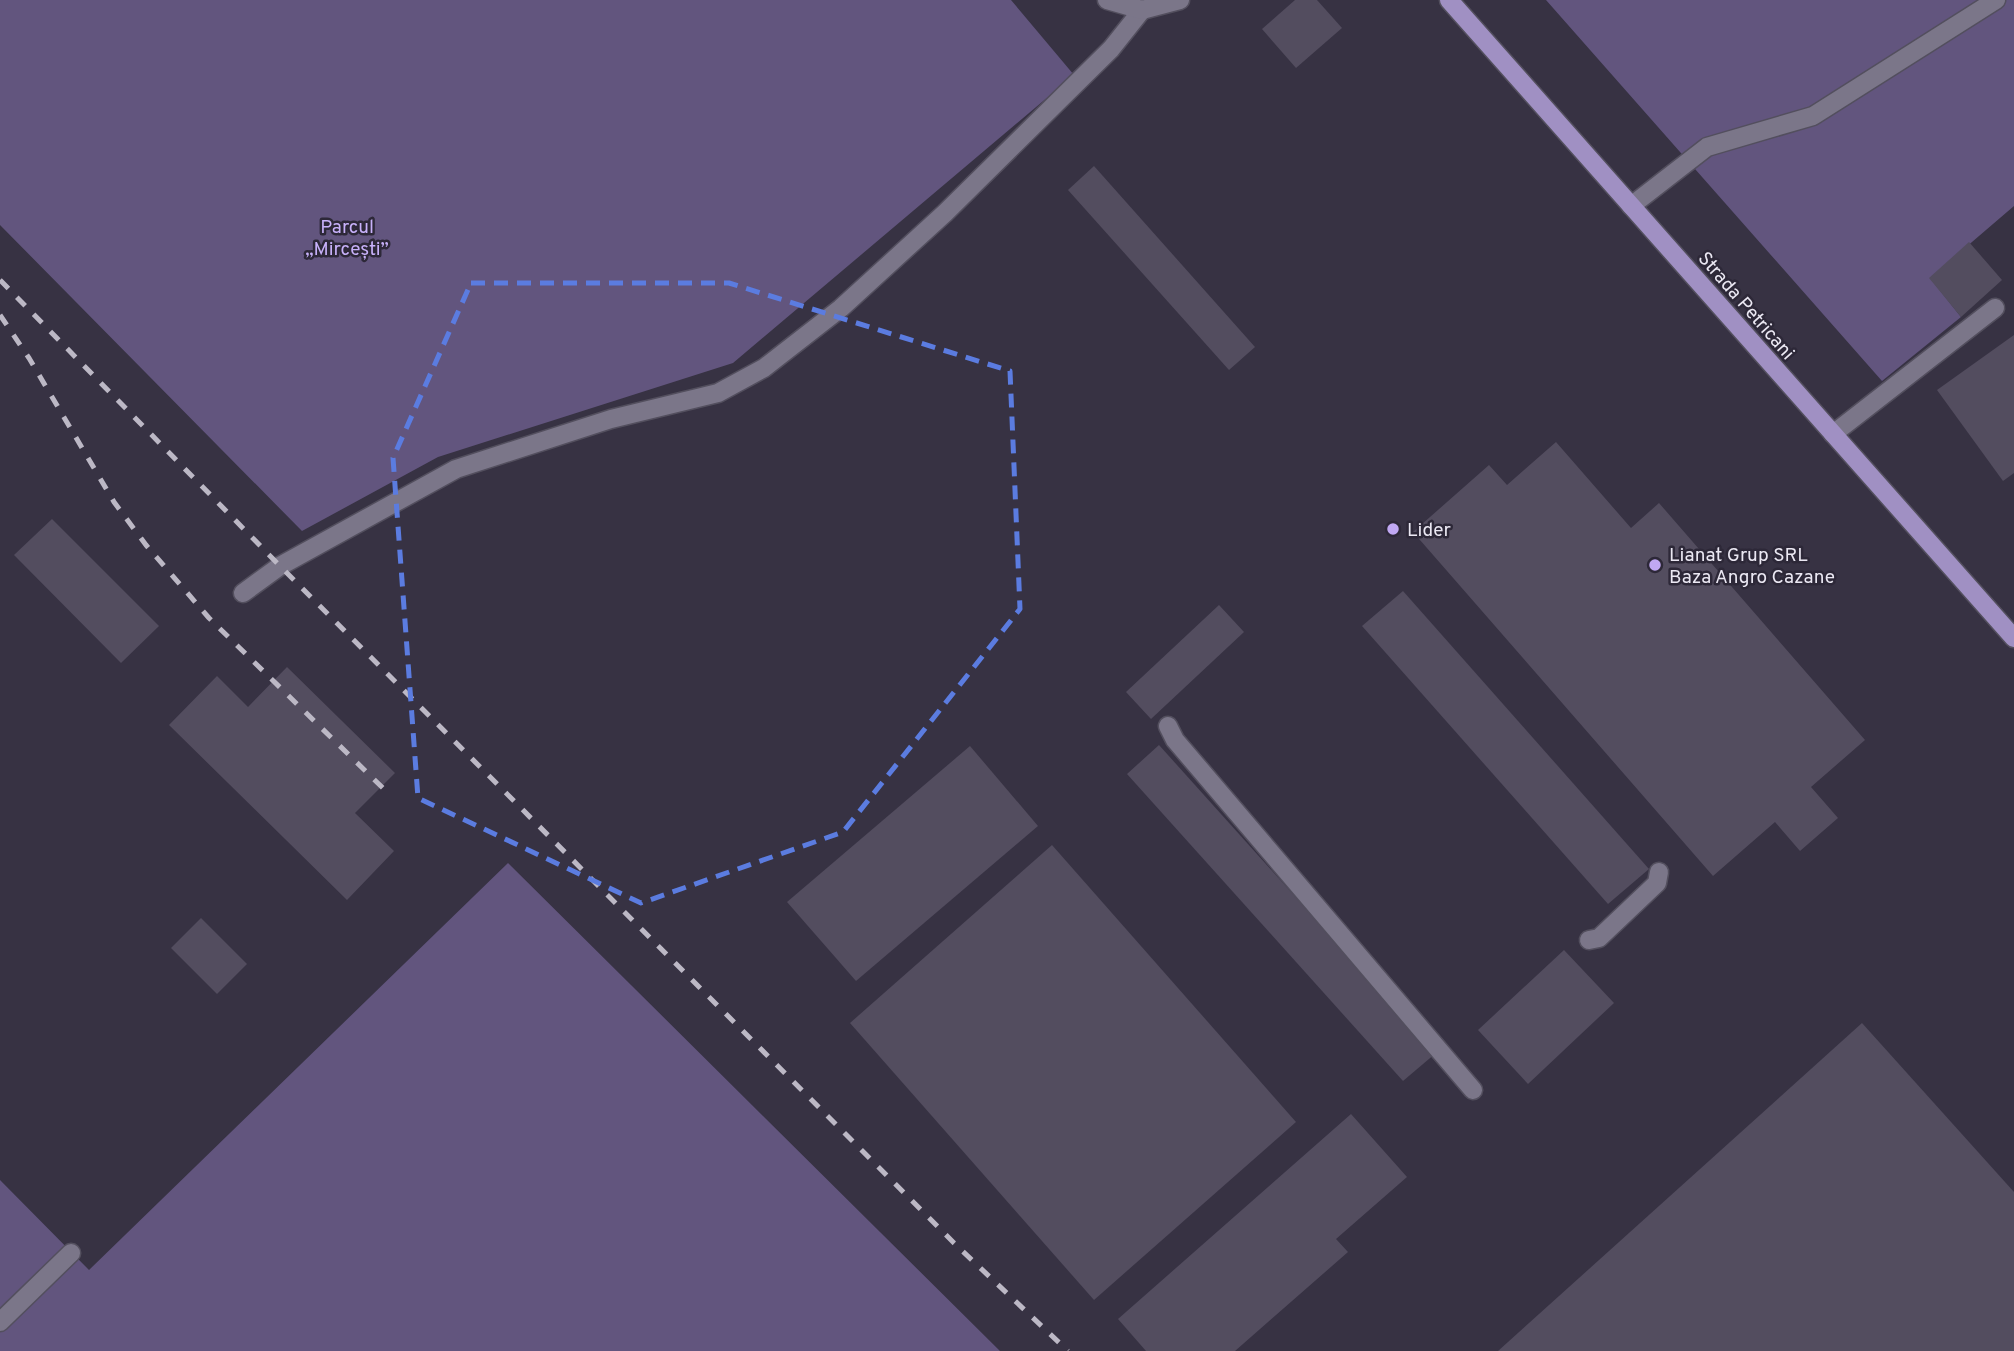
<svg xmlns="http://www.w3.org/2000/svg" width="2014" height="1351" font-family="Overpass,sans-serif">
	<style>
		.green { fill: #62557e }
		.building { fill: #534d5f }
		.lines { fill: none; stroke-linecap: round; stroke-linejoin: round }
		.service-casing { stroke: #534f5e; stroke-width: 21 }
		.minor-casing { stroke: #534f5e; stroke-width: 21 }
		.primary-casing { stroke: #534f5e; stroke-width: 21 }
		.service { stroke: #7b7689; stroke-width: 18 }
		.minor { stroke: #7b7689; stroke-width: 18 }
		.primary { stroke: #a090c3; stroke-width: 18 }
		.rail { stroke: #bcb8c5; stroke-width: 5; stroke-dasharray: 12 12; stroke-linecap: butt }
		.marked { fill: none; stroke: #5b7ce0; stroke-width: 5; stroke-dasharray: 14 9; stroke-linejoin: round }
		.poi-dot { fill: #c0a8f3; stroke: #2d2838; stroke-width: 2.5 }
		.labels { text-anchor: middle; stroke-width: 5; stroke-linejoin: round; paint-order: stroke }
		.park-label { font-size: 19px; fill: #c8b1fa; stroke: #2d2838 }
		.street-label { font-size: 19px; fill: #ebe8f3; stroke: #2d2838 }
		.poi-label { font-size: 19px; fill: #ebe8f3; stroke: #2d2838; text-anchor: start }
	</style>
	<rect width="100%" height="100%" fill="#373243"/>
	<g class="green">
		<polygon points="0,0 1011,0 1074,75 733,363 438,457 302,531 0,225"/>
		<polygon points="1546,0 2014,0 2014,206 1930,278 1961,317 1882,381"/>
		<polygon points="508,863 1000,1351 0,1351 0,1180 89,1270"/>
	</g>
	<g class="building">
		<polygon points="1295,0 1317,0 1342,28 1296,68 1262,29"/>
		<polygon points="1094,166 1255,347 1229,370 1068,190"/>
		<polygon points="1969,242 2002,280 1961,317 1929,278"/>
		<polygon points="2014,335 2014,473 2003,481 1937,390"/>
		<polygon points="1556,442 1631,528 1659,503 1865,740 1811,787 1838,818 1800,851 1775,822 1713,876 1413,532 1489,465 1507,485"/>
		<polygon points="52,519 159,626 121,663 14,555"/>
		<polygon points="1403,591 1649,869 1608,904 1362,626"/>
		<polygon points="1219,605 1244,632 1151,719 1126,692"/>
		<polygon points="287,667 395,773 355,813 394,851 347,900 169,725 217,676 248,707"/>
		<polygon points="1159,745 1436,1053 1403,1081 1127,774"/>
		<polygon points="970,746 1038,826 856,981 787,902"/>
		<polygon points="1052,845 1296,1122 1094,1300 850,1023"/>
		<polygon points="201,918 247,964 217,994 171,948"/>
		<polygon points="1564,950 1614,1003 1528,1084 1478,1030"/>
		<polygon points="1862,1023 2014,1192 2014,1351 1498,1351"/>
		<polygon points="1351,1114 1407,1177 1336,1239 1348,1252 1235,1351 1146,1351 1118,1319"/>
	</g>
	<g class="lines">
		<defs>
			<g id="service">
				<polyline points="1631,206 1707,147 1813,116 1996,0"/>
				<polyline points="1833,434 1995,308"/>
				<polyline points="243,593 280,566 456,469 611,419 718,393 764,368 841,308 945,213 1111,49 1142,10"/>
				<polyline points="1168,726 1175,740 1473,1090"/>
				<polyline points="1589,940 1599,938 1657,883 1659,872"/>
				<polyline points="0,1322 71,1253"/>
			</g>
			<polyline id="minor" points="1107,0 1142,10 1180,0"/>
			<polyline id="primary" points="1449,0 2014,638"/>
		</defs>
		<use href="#service" class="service-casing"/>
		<use href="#minor" class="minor-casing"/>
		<use href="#primary" class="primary-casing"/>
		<use href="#service" class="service"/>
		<use href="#minor" class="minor"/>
		<use href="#primary" class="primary"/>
		<g class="rail">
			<polyline points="0,280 280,566 954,1243 1068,1351"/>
			<polyline points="0,315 29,358 114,502 146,545 209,618 390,795"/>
		</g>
	</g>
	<path class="marked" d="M 471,283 L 729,283 L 1010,371 L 1020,609 L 843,832 L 641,903 L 418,798 L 393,458 Z"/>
	<g class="poi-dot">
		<circle cx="1393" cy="529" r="7"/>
		<circle cx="1655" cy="565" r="7"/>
	</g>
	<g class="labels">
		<g class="park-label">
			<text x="347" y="233">Parcul<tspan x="347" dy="22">„Mircești”</tspan></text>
		</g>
		<g class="street-label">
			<text transform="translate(1747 305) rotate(49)" y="7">Strada Petricani</text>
		</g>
		<g class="poi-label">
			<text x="1407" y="536">Lider</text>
			<text x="1669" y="561">Lianat Grup SRL<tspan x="1669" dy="22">Baza Angro Cazane</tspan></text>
		</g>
	</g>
</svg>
